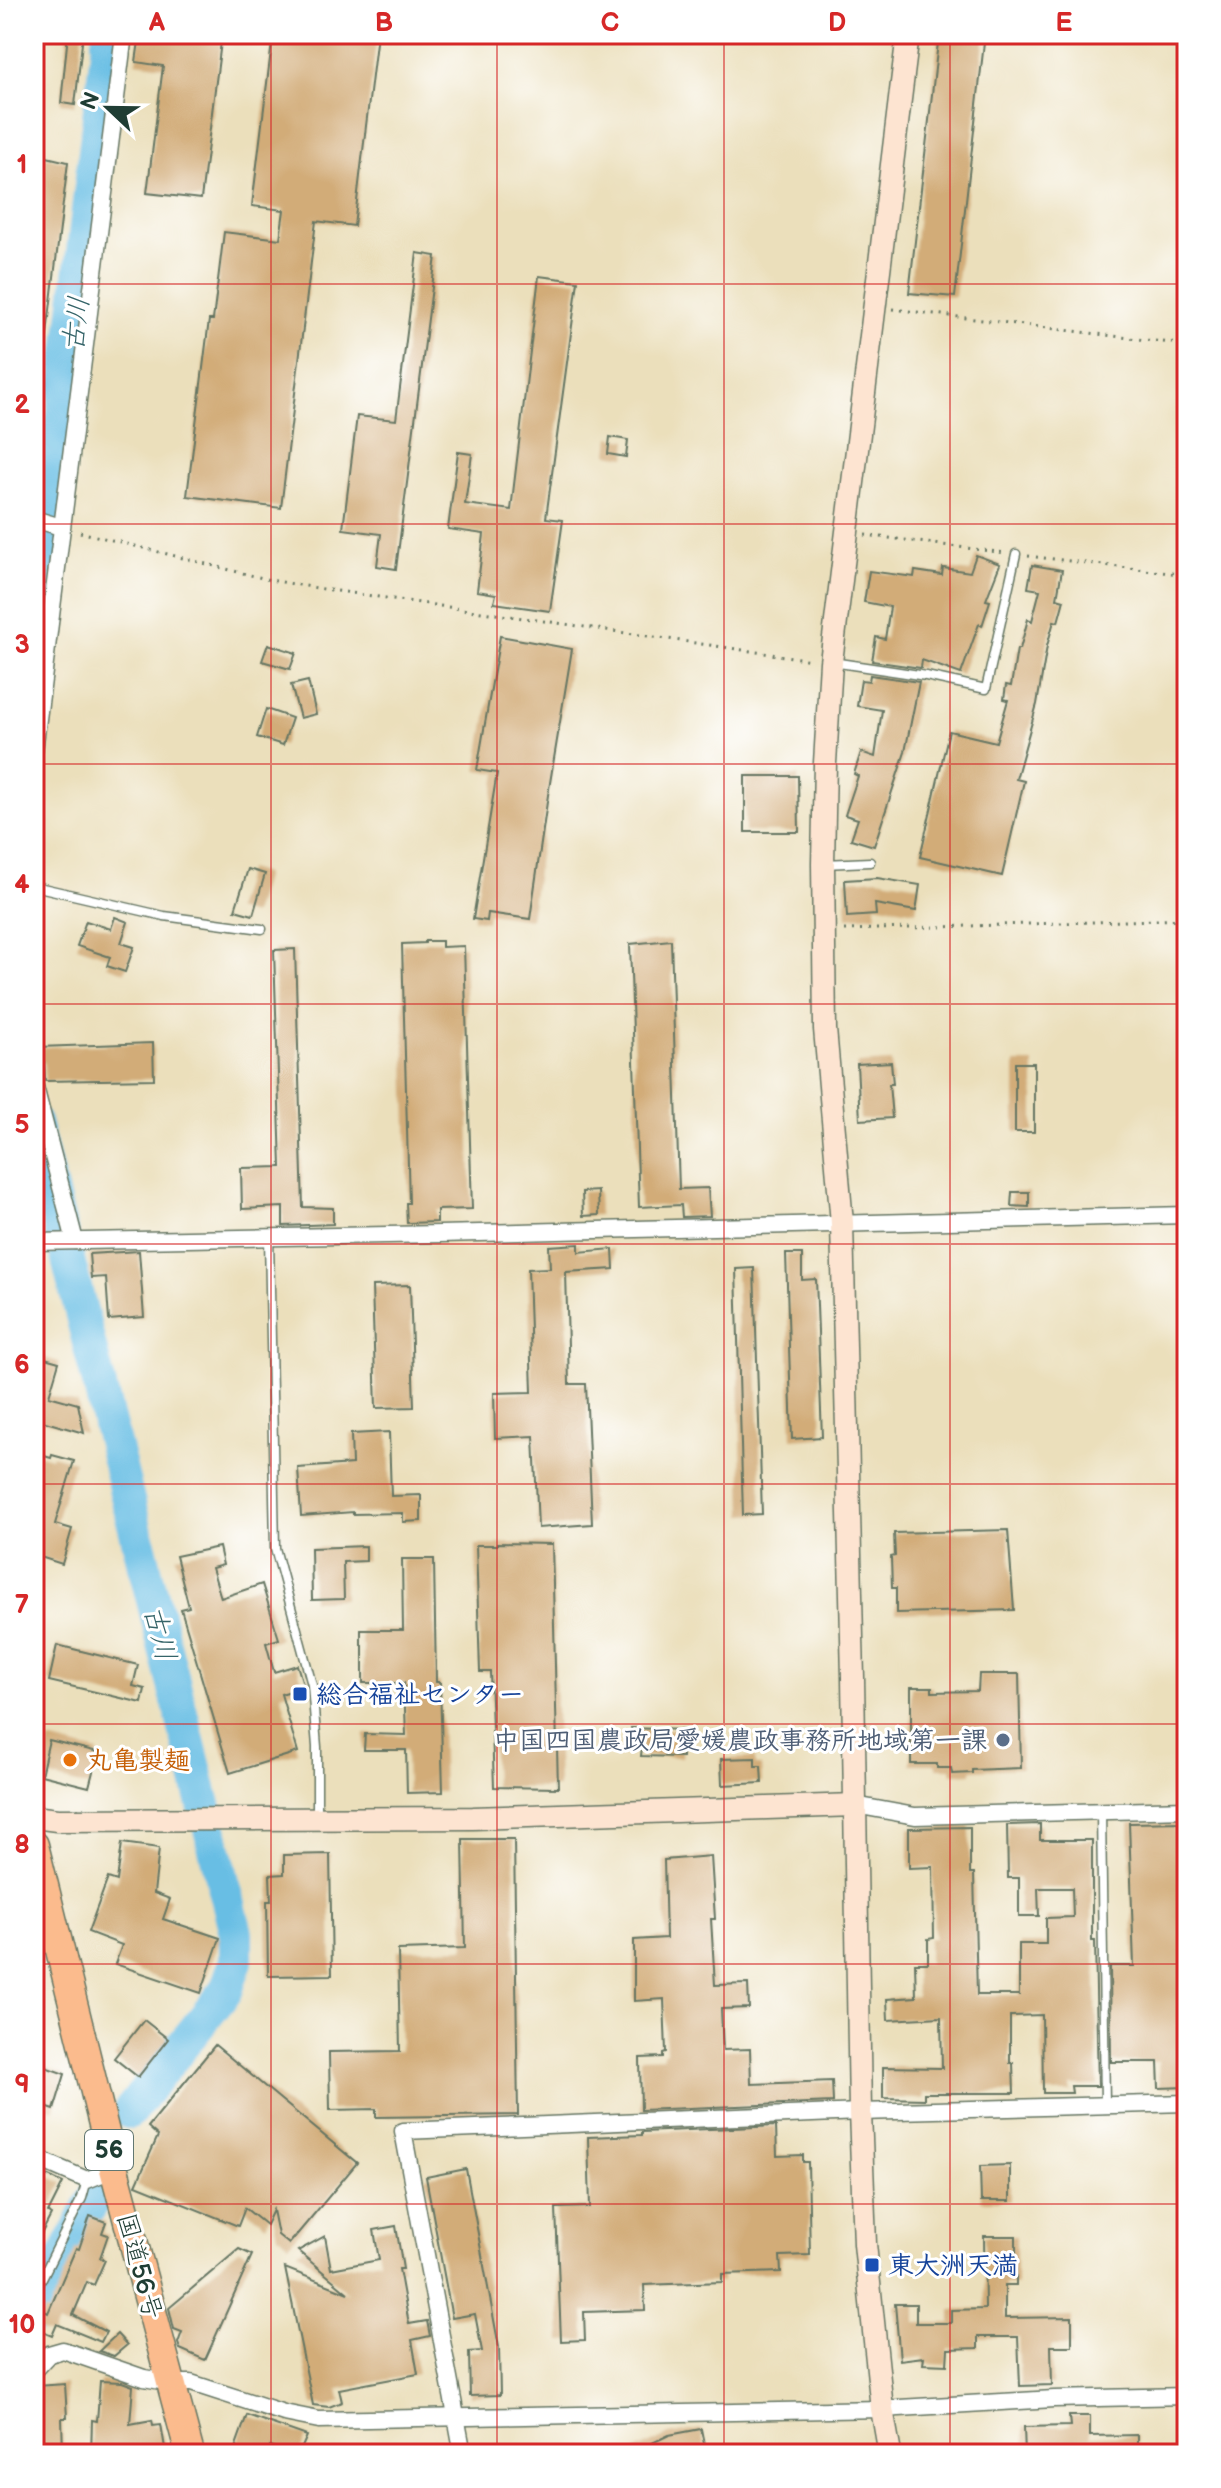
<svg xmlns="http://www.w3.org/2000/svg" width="1221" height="2488" font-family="'Balsamiq Sans','Klee One',sans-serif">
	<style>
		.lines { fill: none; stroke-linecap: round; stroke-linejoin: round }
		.river { stroke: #67bee4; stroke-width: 34 }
		.building { fill: #d2ac78 }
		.lane-casing { stroke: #667663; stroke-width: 11 }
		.street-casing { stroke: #667663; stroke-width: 19 }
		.secondary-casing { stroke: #667663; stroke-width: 25 }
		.highway-casing { stroke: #667663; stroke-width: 31 }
		.path { stroke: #667663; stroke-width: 3; stroke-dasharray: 2 6; stroke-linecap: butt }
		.lane { stroke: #fff; stroke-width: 8 }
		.street { stroke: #fff; stroke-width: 16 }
		.secondary { stroke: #fde4d1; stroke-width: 22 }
		.highway { stroke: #fbbb8d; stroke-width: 28 }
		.grid { fill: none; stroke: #d62828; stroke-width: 2; stroke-opacity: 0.55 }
		.transit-dot { fill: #1a4fb4; stroke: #fff; stroke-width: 3 }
		.service-dot { fill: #5c6f8a; stroke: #fff; stroke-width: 3 }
		.food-dot { fill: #e8710a; stroke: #fff; stroke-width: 3 }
		.labels { text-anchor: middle; stroke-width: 6; stroke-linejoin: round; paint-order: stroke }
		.shield { fill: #fff; stroke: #627771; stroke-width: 2 }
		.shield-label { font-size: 24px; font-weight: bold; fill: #1f3d34 }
		.transit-label { font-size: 26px; font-weight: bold; fill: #164399; stroke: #fff; text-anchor: start }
		.service-label { font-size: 26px; font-weight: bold; fill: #4e5e75; stroke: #fff; text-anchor: end }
		.food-label { font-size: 26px; font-weight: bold; fill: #c56008; stroke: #fff; text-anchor: start }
		.street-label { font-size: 26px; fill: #1f3d34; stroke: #fff }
		.water-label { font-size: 28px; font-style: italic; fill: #356469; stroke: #fff }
		.neatline { fill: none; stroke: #d62828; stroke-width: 3 }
		.grid-label { font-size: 26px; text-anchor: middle; font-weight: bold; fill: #d62828 }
	</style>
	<rect width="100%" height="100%" fill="#fff"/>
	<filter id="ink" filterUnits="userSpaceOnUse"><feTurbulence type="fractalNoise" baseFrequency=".0125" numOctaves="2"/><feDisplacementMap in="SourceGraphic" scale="16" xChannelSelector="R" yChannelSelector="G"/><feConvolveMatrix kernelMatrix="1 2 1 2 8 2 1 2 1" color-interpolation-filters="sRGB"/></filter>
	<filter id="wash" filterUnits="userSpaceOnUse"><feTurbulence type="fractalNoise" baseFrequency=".006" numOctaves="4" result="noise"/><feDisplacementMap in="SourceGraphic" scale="32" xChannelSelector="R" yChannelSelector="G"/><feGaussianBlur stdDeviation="1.8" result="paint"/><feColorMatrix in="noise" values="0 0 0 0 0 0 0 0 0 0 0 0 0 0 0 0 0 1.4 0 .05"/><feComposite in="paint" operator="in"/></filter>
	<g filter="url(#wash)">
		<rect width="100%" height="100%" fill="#ebdfbb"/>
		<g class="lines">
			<g class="river">
				<polyline points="34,662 109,34"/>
				<polyline points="34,1123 236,1933 236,1961 226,1991 129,2112"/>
				<polyline points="34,2317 96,2195"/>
			</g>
		</g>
		<g id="blocks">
			<g class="building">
				<polygon points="68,34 83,34 75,105 61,103"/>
				<polygon points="140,34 222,34 201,199 147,193 163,66 136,62"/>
				<polygon points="273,34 377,34 354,226 316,221 281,508 187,496 209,320 213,320 224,232 280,239 284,210 252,206"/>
				<polygon points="939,34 985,34 955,297 909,293"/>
				<polygon points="34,154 68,162 44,359 34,358"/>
				<polygon points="417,253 436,256 396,569 377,566 381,534 343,529 357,416 396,420"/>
				<polygon points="539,276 578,281 546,518 563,520 550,611 494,603 496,594 477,591 484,534 448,529 458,452 472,454 465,504 511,510"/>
				<polygon points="610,437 628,440 626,457 608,454"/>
				<polygon points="976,555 1000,564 986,600 990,601 982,626 979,624 961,674 922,660 921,668 872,661 876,637 885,639 890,607 864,602 869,571 914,577 915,571 942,575 943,568 970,572"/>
				<polygon points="1032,565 1062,570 1057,598 1064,600 1058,622 1054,621 1047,646 1037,704 1016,779 1024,781 1002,876 920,857 949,731 996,742 1008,700 1004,699 1006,685 1011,686 1017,649 1020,649 1028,619 1032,621 1040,590 1028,588"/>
				<polygon points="500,636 572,649 548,795 530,919 488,913 487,921 473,919 497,773 477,770"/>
				<polygon points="268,644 296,653 290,669 262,661"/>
				<polygon points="870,675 919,682 905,752 874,846 851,839 858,819 845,815 858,776 854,774 861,752 875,757 882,710 857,706 861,680 869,681"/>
				<polygon points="308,681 316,714 300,718 291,685"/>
				<polygon points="266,709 292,718 283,745 257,737"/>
				<polygon points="745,776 798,776 799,832 745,832"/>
				<polygon points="248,869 265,874 253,915 235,910"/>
				<polygon points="877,878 920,885 916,911 875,904 876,915 847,917 845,880"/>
				<polygon points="115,917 128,922 121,943 134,947 125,972 107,966 110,957 77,946 86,921 111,929"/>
				<polygon points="671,940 679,1189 708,1188 710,1216 682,1217 681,1205 639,1207 630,944"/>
				<polygon points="425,941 442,941 442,947 464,946 472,1209 437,1210 437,1222 407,1223 406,1203 409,1203 402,944 425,943"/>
				<polygon points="295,949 303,1207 333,1208 333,1224 283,1226 283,1207 242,1209 241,1168 281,1167 274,950"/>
				<polygon points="153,1043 154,1079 45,1081 44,1062 38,1062 38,1047"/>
				<polygon points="891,1062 893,1084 889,1084 892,1118 860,1120 857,1064"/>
				<rect x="1015" y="1063" width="19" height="69"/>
				<polygon points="598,1191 599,1215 583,1216 582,1192"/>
				<polygon points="1012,1192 1029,1192 1029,1207 1011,1206"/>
				<polygon points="579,1244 579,1252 613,1249 614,1269 566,1272 569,1384 586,1384 592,1524 538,1528 534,1436 495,1438 494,1393 532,1392 528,1269 550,1268 549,1246"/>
				<polygon points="139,1251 144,1317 109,1320 106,1277 91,1278 89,1254"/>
				<polygon points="786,1254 802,1254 802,1280 816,1279 822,1437 792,1439"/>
				<polygon points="754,1268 762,1514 743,1515 736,1269"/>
				<polygon points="410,1285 414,1407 376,1408 372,1286"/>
				<polygon points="34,1355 59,1362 49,1396 78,1404 84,1433 42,1421 38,1435 34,1434"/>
				<polygon points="389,1432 391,1496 421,1495 421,1521 403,1522 403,1513 353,1514 353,1512 301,1516 298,1468 352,1464 351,1434"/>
				<polygon points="34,1453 51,1458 52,1455 74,1461 55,1524 72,1529 62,1564 34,1555"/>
				<polygon points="1008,1530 1014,1610 896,1613 896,1588 892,1588 891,1557 895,1556 894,1533"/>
				<polygon points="497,1543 552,1544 558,1788 494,1787 490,1672 480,1672 476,1545 497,1545"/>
				<polygon points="366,1546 366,1561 343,1562 344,1599 312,1600 311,1548"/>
				<polygon points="219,1547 223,1565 212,1568 221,1598 262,1584 279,1639 266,1643 274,1672 297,1665 304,1687 281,1694 298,1752 230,1773 181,1609 189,1607 176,1556"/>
				<polygon points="402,1559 434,1559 436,1682 440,1682 443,1792 407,1793 406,1750 364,1750 365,1734 406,1735 404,1683 363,1683 363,1645 361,1645 361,1630 403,1630"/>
				<polygon points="57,1645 138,1665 133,1686 145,1689 142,1703 49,1681"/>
				<polygon points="979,1674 1019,1674 1021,1768 972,1770 972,1773 952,1774 951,1768 937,1768 937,1764 911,1764 911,1687 932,1687 932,1692 978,1691"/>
				<polygon points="631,1728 683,1730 682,1757 641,1756 642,1747 631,1747"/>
				<polygon points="49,1740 98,1752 89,1787 41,1775"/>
				<polygon points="755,1758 755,1766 761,1766 762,1783 722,1785 721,1759"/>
				<polygon points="1184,1822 1187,1923 1187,2087 1159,2088 1158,2062 1111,2062 1110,1966 1134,1966 1129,1823"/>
				<polygon points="1040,1824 1040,1840 1092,1840 1092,1941 1095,1941 1098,2086 1071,2086 1072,2093 1043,2093 1042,2015 1012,2016 1010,2016 1010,2063 1013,2063 1014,2093 924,2093 924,2099 883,2098 883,2067 942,2068 941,2017 888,2020 887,1999 916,1997 915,1963 928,1963 928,1939 934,1938 933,1867 909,1868 909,1828 970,1827 970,1873 974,1873 977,1995 1019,1995 1019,1944 1046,1944 1046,1918 1073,1917 1072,1888 1038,1888 1039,1916 1019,1916 1019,1878 1008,1878 1007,1825"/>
				<polygon points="463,1839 514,1839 518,2115 376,2117 376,2109 330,2110 329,2052 400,2051 398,1950 465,1948"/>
				<polygon points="122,1843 159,1848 154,1893 170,1899 163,1919 220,1938 201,1993 115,1964 122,1945 88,1932 108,1878 117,1881"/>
				<polygon points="330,1854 332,1975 268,1976 267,1901 271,1901 270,1875 284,1874 284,1855"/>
				<polygon points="711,1856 715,1919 711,1919 715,1985 748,1984 749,2008 721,2009 723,2050 750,2049 751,2084 832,2081 833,2102 641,2110 640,2058 663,2057 663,2053 666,2052 664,1999 634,2001 634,1940 666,1938 664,1860"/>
				<polygon points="144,2020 168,2039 138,2077 114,2058"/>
				<polygon points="215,2045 357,2163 289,2244 278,2235 273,2210 266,2225 245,2208 238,2226 136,2185 158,2136 148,2127"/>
				<polygon points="34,2063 65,2074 54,2110 34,2103"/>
				<polygon points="776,2126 777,2156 803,2155 803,2162 808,2162 810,2255 780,2256 781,2272 722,2274 722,2282 644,2285 645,2310 584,2312 585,2340 561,2341 556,2208 590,2207 588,2137 642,2135 642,2132"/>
				<polygon points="1010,2165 1010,2201 981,2201 980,2166"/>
				<polygon points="34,2169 63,2183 48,2213 51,2215 34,2248"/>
				<polygon points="466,2169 499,2347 500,2395 470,2396 469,2352 482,2351 475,2314 452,2318 426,2177"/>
				<polygon points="90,2216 106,2222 102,2233 108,2235 100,2258 105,2260 94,2285 87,2282 73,2315 106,2332 101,2342 57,2324 52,2336 35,2329 44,2311 48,2313 76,2248 79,2249"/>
				<polygon points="396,2226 403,2269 399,2269 409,2324 427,2321 430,2336 412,2340 418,2374 339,2389 342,2402 329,2407 313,2405 285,2268 348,2293 298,2251 325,2236 331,2269 379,2260 374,2230"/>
				<polygon points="984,2236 1016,2236 1016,2285 1005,2285 1005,2318 1072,2317 1072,2346 1051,2346 1052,2385 1020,2386 1018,2337 978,2337 978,2348 948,2349 947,2365 923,2364 924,2357 900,2360 895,2304 916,2304 916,2323 951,2323 951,2310 985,2309"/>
				<polygon points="239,2249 252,2255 205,2360 180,2349 178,2343 182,2332 174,2329 169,2308"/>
				<polygon points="117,2334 127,2345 114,2356 99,2351"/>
				<polygon points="100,2381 122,2382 133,2386 130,2424 152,2420 153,2425 161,2424 166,2454 91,2454 92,2420 97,2421"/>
				<polygon points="65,2384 67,2418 62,2418 63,2454 39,2454 37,2386"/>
				<polygon points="247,2415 307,2436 299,2454 289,2454 270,2446 267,2454 233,2454"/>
				<polygon points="1069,2416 1090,2416 1090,2436 1137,2435 1137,2454 1025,2454 1024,2427 1070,2426"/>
				<polygon points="701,2429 706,2454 629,2454 669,2435"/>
			</g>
		</g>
	</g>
	<g filter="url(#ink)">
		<use href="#blocks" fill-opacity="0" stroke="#667663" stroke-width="2"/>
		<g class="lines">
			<defs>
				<g id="lane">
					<polyline points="832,662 926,676 986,689 1016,554"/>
					<polyline points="824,864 870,862"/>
					<polyline points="34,886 164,916 262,929"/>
					<polyline points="269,1237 275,1548 312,1685 317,1747 317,1818"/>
					<polyline points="1101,1811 1105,2104"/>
					<polyline points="34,2281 39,2284 82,2198 87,2180"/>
				</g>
				<g id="street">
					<polyline points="34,519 61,527"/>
					<polyline points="34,751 124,34"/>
					<polyline points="34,1083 75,1241"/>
					<polyline points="34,1242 440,1234 1187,1215"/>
					<polyline points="855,1805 915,1816 1187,1809"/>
					<polyline points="34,2157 87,2180 114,2169"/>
					<polyline points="34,2370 49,2354 63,2350 144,2378 172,2383 191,2383 284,2413 319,2420 882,2409 1054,2399 1187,2396"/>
					<polyline points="463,2454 403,2131 860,2112 1187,2103"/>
				</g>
				<g id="secondary">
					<polyline points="34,1817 57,1820 473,1818 855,1805"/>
					<polyline points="890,2454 882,2409 865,2244 860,2112 853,1678 842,1223 825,1029 823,864 825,763 831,662 908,34"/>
				</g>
				<polyline id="highway" points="34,1845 114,2169 190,2454"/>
			</defs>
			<use href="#lane" class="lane-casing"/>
			<use href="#street" class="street-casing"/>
			<use href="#secondary" class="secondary-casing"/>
			<use href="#highway" class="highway-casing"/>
			<g class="path">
				<polyline points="1157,34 1187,38"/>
				<polyline points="893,309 1187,345"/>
				<polyline points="80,532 270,580 317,588 812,660"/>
				<polyline points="865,535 1005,553"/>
				<polyline points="1028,556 1187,575"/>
				<polyline points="844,930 1187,919"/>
			</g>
			<use href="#lane" class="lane"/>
			<use href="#street" class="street"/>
			<use href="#secondary" class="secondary"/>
			<use href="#highway" class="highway"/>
		</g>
	</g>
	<path class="grid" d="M 271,34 L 271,2454M 497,34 L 497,2454M 724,34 L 724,2454M 950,34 L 950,2454M 34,284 L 1187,284M 34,524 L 1187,524M 34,764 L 1187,764M 34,1004 L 1187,1004M 34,1244 L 1187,1244M 34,1484 L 1187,1484M 34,1724 L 1187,1724M 34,1964 L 1187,1964M 34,2204 L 1187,2204"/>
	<g class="transit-dot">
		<rect x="292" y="1686" width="16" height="16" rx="4"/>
		<rect x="864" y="2257" width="16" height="16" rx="4"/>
	</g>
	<circle class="service-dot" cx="1003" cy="1740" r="8"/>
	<circle class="food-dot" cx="70" cy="1760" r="8"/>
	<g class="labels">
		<rect class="shield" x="85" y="2130" width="48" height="40" rx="6"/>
		<g class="shield-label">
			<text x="109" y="2158">56</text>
		</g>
		<g class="transit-label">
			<text x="316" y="1703">総合福祉センター</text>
			<text x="888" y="2274">東大洲天満</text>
		</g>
		<g class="service-label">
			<text x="987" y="1749">中国四国農政局愛媛農政事務所地域第一課</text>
		</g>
		<g class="food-label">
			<text x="86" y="1769">丸亀製麺</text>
		</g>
		<g class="street-label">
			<text transform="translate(140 2266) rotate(75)" y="9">国道56号</text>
		</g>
		<g class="water-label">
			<text transform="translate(75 324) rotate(-83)" y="10">古川</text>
			<text transform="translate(161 1633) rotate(76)" y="10">古川</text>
		</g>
	</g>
	<rect width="1221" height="2488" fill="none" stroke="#fff" stroke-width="88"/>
	<g transform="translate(108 108) rotate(292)" stroke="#ffffff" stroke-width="6" paint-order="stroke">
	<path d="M0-6L14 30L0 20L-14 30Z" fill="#1f3d34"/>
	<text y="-12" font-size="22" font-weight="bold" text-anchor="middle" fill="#1f3d34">N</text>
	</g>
	<rect x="44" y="44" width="1133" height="2400" class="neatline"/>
	<g class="grid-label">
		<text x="157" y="31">A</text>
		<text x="384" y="31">B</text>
		<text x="610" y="31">C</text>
		<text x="837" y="31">D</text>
		<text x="1064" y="31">E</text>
		<text x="22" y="173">1</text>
		<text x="22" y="413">2</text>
		<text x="22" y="653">3</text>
		<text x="22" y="893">4</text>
		<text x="22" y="1133">5</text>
		<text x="22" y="1373">6</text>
		<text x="22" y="1613">7</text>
		<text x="22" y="1853">8</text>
		<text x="22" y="2093">9</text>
		<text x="22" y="2333">10</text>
	</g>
</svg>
